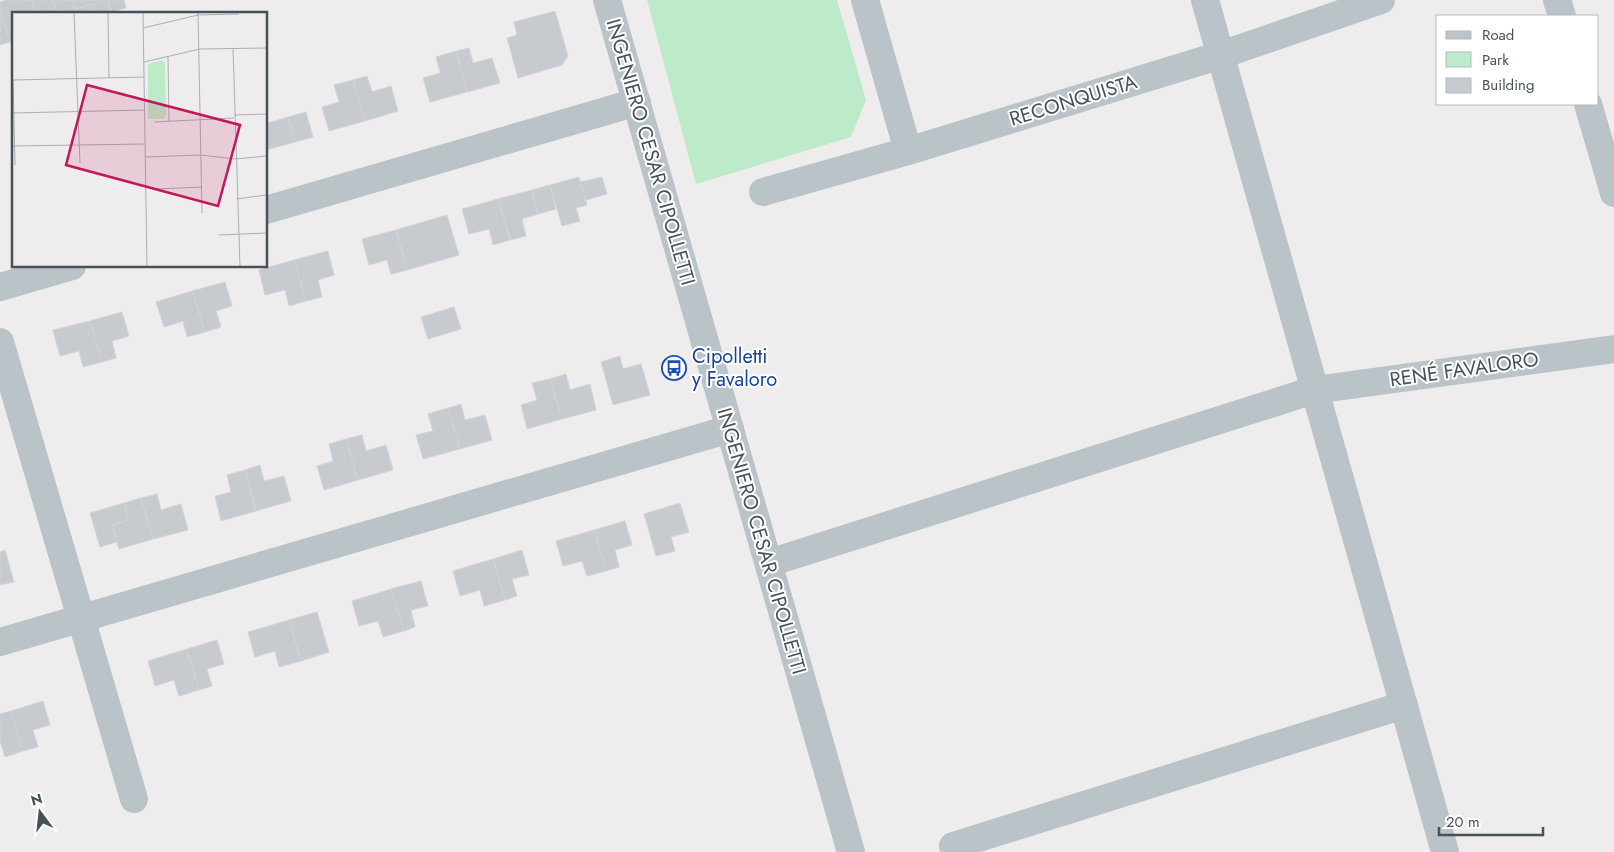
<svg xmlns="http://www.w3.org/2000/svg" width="1614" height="852" font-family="Jost,sans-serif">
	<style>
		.green { fill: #bdeac9 }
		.building { fill: #c7cacf; stroke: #d1d4d8 }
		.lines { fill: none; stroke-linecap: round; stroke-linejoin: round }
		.minor { stroke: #b9c3c8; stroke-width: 28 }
		.labels { text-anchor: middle; stroke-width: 4; stroke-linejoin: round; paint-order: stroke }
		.street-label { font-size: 20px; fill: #465258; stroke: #fff }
		.transit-label { font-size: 20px; fill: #164399; stroke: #fff; text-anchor: start }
		.inset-road { fill: none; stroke: #abaeb1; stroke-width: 1 }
		.view { fill: #c2185b; fill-opacity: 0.15; stroke: #c2185b; stroke-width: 2.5 }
		.inset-edge { fill: none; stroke: #465258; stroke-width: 2.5 }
	</style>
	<rect width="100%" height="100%" fill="#efeced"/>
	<polygon class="green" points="647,0 837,0 866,100 851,137 696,184"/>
	<g class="building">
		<polygon points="6,0 32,0 36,14 14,14 14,41 10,42 0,9 0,2"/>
		<polygon points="32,0 53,0 57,14 36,14"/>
		<polygon points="53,0 72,0 75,9 92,4 95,14 57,14"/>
		<polygon points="72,0 108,0 112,12 95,14 92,4 75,9"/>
		<polygon points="108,0 124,0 126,8 112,12"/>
		<polygon points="0,9 10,42 0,45"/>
		<polygon points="555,11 568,56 562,65 518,78 507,38 517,35 514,22"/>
		<polygon points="469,48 473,63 492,58 500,83 467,92 456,51"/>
		<polygon points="456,51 467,92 430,102 423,78 440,73 436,57"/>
		<polygon points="367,76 372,92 391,86 398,111 365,121 353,80"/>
		<polygon points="353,80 365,121 329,131 322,107 339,102 334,85"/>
		<polygon points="306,112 313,137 295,142 288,117"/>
		<polygon points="266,114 268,123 288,117 295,142 266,150"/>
		<polygon points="579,177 587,205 576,208 580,221 562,226 550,185"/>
		<polygon points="602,177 607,194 586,200 580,182"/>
		<polygon points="550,185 556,209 538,214 532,190"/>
		<polygon points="532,190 538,214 522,219 526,236 510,240 498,199"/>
		<polygon points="498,199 510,240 493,245 489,229 469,234 462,209"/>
		<polygon points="447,215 459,255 407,270 396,230"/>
		<polygon points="396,230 407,270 391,274 387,260 369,265 362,239"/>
		<polygon points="328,251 334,275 318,280 322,297 306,301 294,260"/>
		<polygon points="294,260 306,301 289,306 285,290 265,295 259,270"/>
		<polygon points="225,282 232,306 216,311 221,327 205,332 192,291"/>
		<polygon points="192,291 205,332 187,337 183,321 164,327 156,302"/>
		<polygon points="454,307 461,329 428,339 421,317"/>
		<polygon points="122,312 129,336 112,341 116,358 102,362 90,321"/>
		<polygon points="90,321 102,362 83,367 79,351 60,356 53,330"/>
		<polygon points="620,356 623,369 641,364 650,395 613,405 601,362"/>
		<polygon points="566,374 570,390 590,384 596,410 562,419 550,379"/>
		<polygon points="550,379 562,419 527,429 521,405 537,400 532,383"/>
		<polygon points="461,404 465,420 485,415 492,440 460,449 448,408"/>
		<polygon points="448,408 460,449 423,459 416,435 433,431 428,414"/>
		<polygon points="362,435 366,451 386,445 393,470 358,480 346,439"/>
		<polygon points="346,439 358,480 324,490 317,466 333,461 329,444"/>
		<polygon points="260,465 264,481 284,476 291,501 256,511 245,470"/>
		<polygon points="245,470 256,511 221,521 215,496 231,492 227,475"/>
		<polygon points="157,494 161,510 181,504 188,530 153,539 141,498"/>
		<polygon points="141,498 153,539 119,549 112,525 128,520 124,503"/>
		<polygon points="124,503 128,520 112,525 117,542 100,547 90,513"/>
		<polygon points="680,503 689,532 671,537 675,551 656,556 644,514"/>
		<polygon points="625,521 632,545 615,550 619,567 606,571 594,530"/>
		<polygon points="594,530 606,571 587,576 582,561 563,566 556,541"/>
		<polygon points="5,550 14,582 0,585 0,552"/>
		<polygon points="522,550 529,575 512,579 517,596 505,600 493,559"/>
		<polygon points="493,559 505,600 484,606 480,590 460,596 453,571"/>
		<polygon points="421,581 428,606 411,610 415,627 404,631 391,589"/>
		<polygon points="391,589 404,631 383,637 378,621 359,626 352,601"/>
		<polygon points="317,612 329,652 301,661 289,620"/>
		<polygon points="289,620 301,661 279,667 275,651 255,657 248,632"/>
		<polygon points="217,640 224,664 207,669 212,686 199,690 187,649"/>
		<polygon points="187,649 199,690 179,696 174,680 155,686 148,661"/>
		<polygon points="43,701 50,725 33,730 38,747 23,751 11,711"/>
		<polygon points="11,711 23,751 5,757 0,741 0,714"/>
	</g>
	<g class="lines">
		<g class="minor">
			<polyline points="607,0 851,852"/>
			<polyline points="865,0 908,151"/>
			<polyline points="1205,0 1445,852"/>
			<polyline points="1557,0 1562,16"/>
			<polyline points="1588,104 1614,193"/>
			<polyline points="763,192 908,151 1221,55 1381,0"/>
			<polyline points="266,210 637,102"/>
			<polyline points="0,287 72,266"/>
			<polyline points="0,342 134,799"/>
			<polyline points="769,563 1314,390 1614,349"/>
			<polyline points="0,642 730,429"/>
			<polyline points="953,846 1404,705"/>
		</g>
	</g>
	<defs>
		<symbol id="bus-ring" viewBox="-11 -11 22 22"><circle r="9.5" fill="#fff" stroke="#1a4fb4" stroke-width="1.5"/><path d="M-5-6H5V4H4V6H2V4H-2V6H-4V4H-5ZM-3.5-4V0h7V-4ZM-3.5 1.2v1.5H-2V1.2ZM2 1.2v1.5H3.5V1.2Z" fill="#1a4fb4"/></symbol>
	</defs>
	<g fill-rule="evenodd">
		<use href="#bus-ring" x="660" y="354" width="28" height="28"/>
	</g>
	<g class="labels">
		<g class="street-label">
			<text transform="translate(1073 100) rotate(-17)" y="7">RECONQUISTA</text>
			<text transform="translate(651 152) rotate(74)" y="7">INGENIERO CESAR CIPOLLETTI</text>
			<text transform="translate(1464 369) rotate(-8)" y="7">RENÉ FAVALORO</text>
			<text transform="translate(762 541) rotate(74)" y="7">INGENIERO CESAR CIPOLLETTI</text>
		</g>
		<g class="transit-label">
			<text x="692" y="363">Cipolletti<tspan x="692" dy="23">y Favaloro</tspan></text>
		</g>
	</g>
	<g transform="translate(12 12)">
		<rect width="255" height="255" fill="#efeced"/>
		<path d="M 150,48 L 153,51 L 154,104 L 152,107 L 136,107 L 136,52 Z" fill="#bdeac9"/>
		<path class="inset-road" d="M 62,1 L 68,151M 96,1 L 97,66M 131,1 L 135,254M 186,1 L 190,201M 255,1 L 255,37M 131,16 L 186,3 L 227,2M 221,36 L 228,254M 156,44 L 157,110M 132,50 L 188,37 L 255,36M 0,101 L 133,98M 222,103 L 255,102M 142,110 L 222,106M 1,134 L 133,132M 133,145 L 189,143 L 223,147 L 255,144M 3,153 L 1,68 L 132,65M 144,177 L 190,175M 224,187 L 255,183M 207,223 L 255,221"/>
		<path class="view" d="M 75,73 L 228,113 L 206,194 L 54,153 Z"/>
		<rect width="255" height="255" class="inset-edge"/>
	</g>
	<rect x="1436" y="15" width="162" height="90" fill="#ffffff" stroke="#b5babc"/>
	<rect x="1446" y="31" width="25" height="8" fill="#b9c3c8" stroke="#b5babc"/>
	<text x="1482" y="40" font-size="15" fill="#465258">Road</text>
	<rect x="1446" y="52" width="25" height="15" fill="#bdeac9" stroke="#b5babc"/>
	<text x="1482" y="65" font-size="15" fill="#465258">Park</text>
	<rect x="1446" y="78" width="25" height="15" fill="#c7cacf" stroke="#b5babc"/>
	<text x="1482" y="90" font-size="15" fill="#465258">Building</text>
	<g transform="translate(40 812) rotate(345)" stroke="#ffffff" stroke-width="4" paint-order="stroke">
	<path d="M0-4L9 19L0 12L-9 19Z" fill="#465258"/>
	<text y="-8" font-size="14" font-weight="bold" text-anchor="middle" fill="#465258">N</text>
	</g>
	<path d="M1439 827v8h104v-8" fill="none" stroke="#465258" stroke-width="2.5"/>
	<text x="1446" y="827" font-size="15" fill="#465258" stroke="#ffffff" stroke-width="4" paint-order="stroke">20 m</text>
</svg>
